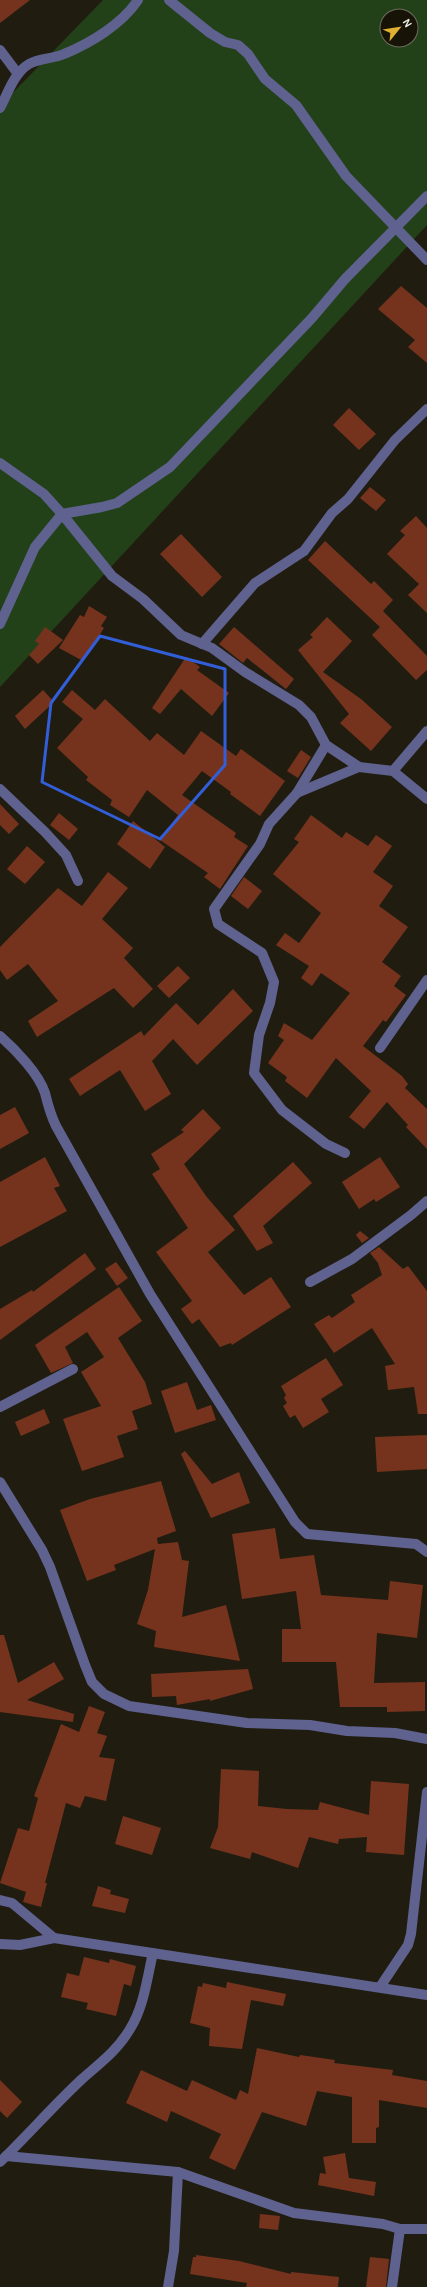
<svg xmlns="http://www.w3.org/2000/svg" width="427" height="2287" font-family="Karla,sans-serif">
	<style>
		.grass { fill: #234119; fill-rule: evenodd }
		.building { fill: #75331e }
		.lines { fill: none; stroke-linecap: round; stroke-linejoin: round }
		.street { stroke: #5f618f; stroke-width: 10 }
		.marked { fill: none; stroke: #325ed9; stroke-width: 3; stroke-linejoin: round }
	</style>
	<rect width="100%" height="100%" fill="#201d10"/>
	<path class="grass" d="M 103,0 L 427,0 L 427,225 L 0,687 L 0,106 ZM 387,16 L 411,16 L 411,40 L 387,40 Z"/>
	<g class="building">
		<polygon points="0,0 30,0 0,23"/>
		<polygon points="401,286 427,308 427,363 408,347 415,340 378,309"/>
		<polygon points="349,408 376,434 359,450 333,425"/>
		<polygon points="370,487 386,500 376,511 360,498"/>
		<polygon points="416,516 427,528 427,613 408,595 419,584 387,554 405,535 400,531"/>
		<polygon points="181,534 222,577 202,597 160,554"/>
		<polygon points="325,541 371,584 374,581 393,600 383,611 427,656 427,670 416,680 372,635 380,627 308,560"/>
		<polygon points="89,606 107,617 101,626 104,628 83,661 59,648 80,615 84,617"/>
		<polygon points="327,617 352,641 323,672 361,699 392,727 371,751 340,723 349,714 298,650 313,637 310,635"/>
		<polygon points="45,627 63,640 38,664 29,655 39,644 35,641"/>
		<polygon points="234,627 294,679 286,689 247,658 243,663 219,644"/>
		<polygon points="186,657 200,667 197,670 229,693 212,716 181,689 160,714 152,708"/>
		<polygon points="43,690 54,702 25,729 15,716"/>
		<polygon points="72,690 95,710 105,699 150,741 157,733 184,755 201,731 236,756 241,749 285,781 260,816 230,794 231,792 202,771 182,795 236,833 234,837 248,846 220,889 204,877 208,873 160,840 178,815 147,790 129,817 110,805 112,800 86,780 88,777 57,748 83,719 62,702"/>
		<polygon points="301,750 311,757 298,778 287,771"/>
		<polygon points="0,804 19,824 9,834 0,825"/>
		<polygon points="59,813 78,829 69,840 50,825"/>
		<polygon points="311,815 342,838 346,832 368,846 376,835 392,846 373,872 393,886 379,906 408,927 382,962 401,976 394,986 406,995 386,1022 383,1020 363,1046 402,1076 408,1084 405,1088 427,1109 427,1149 406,1127 408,1125 387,1102 364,1129 349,1117 371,1091 336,1058 307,1098 285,1081 287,1077 268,1063 284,1040 278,1036 284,1023 312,1040 350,993 321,973 312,986 301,978 309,966 276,945 285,933 299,943 321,913 273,874 299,842 294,839"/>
		<polygon points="133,821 165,847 150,869 117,844"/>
		<polygon points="27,846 45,862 25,884 7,869"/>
		<polygon points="108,872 128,888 102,919 133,948 124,958 153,989 133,1008 114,988 37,1037 28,1021 58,1001 28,964 7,980 0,970 0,947 58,888 82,906"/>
		<polygon points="244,877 262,891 248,909 231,896"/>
		<polygon points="178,966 190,978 169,998 157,986"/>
		<polygon points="233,989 253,1011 197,1065 173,1039 152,1061 171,1094 145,1111 120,1070 80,1096 69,1079 141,1031 144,1036 176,1003 198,1025"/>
		<polygon points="15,1107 29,1133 0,1149 0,1115"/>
		<polygon points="203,1109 221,1128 184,1164 206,1196 235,1230 208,1252 244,1295 271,1277 291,1307 232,1345 231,1343 220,1347 199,1319 192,1324 181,1309 192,1301 156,1252 188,1228 152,1174 160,1169 151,1154 184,1132 181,1130"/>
		<polygon points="45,1157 60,1186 54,1188 67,1211 0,1247 0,1182"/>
		<polygon points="380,1157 400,1187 376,1202 374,1199 359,1209 342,1182"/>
		<polygon points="293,1162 312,1183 263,1226 273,1243 257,1251 233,1216"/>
		<polygon points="360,1231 369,1238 362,1243 356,1235"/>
		<polygon points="379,1247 403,1269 408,1266 427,1291 427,1414 418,1414 414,1387 388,1390 385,1366 395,1364 372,1328 334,1353 314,1324 329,1315 332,1318 355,1302 351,1295 382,1275 378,1263 370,1253"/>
		<polygon points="85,1253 96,1269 0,1340 0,1309 32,1290 33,1292"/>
		<polygon points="116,1262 128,1278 117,1286 105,1269"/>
		<polygon points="119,1287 142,1321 118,1338 145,1382 152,1404 132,1411 138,1429 117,1436 124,1457 82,1471 63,1419 101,1406 81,1372 104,1357 87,1332 65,1347 73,1363 51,1373 35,1345"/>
		<polygon points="326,1358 343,1385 321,1399 329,1412 303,1428 295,1415 290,1418 283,1406 287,1403 284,1398 286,1395 281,1386"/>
		<polygon points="187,1382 197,1410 211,1405 216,1420 175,1433 161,1391"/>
		<polygon points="44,1409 50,1423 21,1436 15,1422"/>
		<polygon points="427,1435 427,1469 377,1472 375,1437"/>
		<polygon points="185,1451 212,1484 239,1472 250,1503 211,1518 181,1454"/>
		<polygon points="161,1481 176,1531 157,1538 158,1544 178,1542 182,1560 189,1561 182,1617 226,1605 240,1661 154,1647 156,1631 137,1624 148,1590 155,1549 114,1565 116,1570 87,1581 60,1510 90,1499"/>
		<polygon points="275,1528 280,1559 314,1555 321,1595 388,1600 390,1581 423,1585 417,1638 377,1633 374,1683 425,1682 425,1711 387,1712 387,1707 340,1707 336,1662 282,1662 282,1629 301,1629 296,1591 242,1599 232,1534"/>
		<polygon points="0,1635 4,1635 18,1683 54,1662 64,1679 27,1700 74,1714 73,1722 0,1712"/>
		<polygon points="248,1669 253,1689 210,1701 210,1699 177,1705 176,1696 152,1697 151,1674"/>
		<polygon points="89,1706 105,1712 97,1733 107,1736 99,1757 115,1759 106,1801 85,1796 80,1808 66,1803 45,1883 47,1883 41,1907 23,1902 26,1892 0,1883 18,1828 29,1831 38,1798 34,1796 61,1724 79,1732"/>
		<polygon points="221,1769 259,1771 258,1806 287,1809 318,1810 320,1802 369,1815 371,1781 409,1784 404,1855 366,1852 367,1837 339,1839 338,1844 309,1837 298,1868 252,1852 250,1859 210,1848 218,1827"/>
		<polygon points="123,1816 161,1828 152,1855 115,1844"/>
		<polygon points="98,1886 111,1890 110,1894 129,1899 125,1913 92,1906"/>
		<polygon points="84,1957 109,1963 110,1959 136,1966 131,1986 124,1984 116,2016 86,2009 88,2003 61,1997 67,1973 79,1976"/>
		<polygon points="227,1982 286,1994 283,2006 251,2000 242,2049 209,2046 210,2028 190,2023 198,1986 202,1987 203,1983 226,1988"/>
		<polygon points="257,2048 299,2057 300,2055 335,2060 334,2063 393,2070 392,2075 427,2081 427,2108 379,2100 379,2127 376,2128 376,2143 352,2143 352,2097 317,2091 306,2126 262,2112 235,2170 209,2158 221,2134 171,2111 167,2122 126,2103 141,2070 187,2091 192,2080 236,2100 240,2090 248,2094"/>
		<polygon points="0,2080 22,2102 7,2118 0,2111"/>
		<polygon points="345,2153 349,2178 376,2182 374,2196 318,2185 320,2173 326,2174 323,2157"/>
		<polygon points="260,2214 280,2216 278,2230 259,2228"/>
		<polygon points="196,2255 239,2261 291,2274 291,2272 339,2277 338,2287 246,2287 247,2283 190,2274 193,2257 196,2257"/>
		<polygon points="370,2257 389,2259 386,2287 366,2287"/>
	</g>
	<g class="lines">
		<g class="street">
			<polyline points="169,0 210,33 225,42 238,45 248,54 265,79 296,105 346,176 427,260"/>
			<polyline points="0,50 18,74"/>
			<path d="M 0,108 C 8,93 14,73 29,64 C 39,58 53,59 64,54 C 91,43 122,24 138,0"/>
			<polyline points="0,463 44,494 62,514 112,576 143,599 181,635 212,648 245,672 299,705 311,717 326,745 359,767 393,771 427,799"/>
			<polyline points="0,624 35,547 62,514 102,507 117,503 170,467 312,318 345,279 427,196"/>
			<polyline points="202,644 255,583 304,551 332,513 348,499 395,440 427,409"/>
			<polyline points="326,745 297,793 269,824 260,844 214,909 218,924 262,953 274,982 270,1003 259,1035 254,1073 282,1110 326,1144 345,1153"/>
			<polyline points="393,771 427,731"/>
			<polyline points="0,789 45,832 66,855 78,881"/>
			<polyline points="297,793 359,767"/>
			<path d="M 0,1036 C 15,1049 39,1074 45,1093 C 48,1105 50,1114 56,1126 L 150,1294 L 295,1522 L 307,1534 L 416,1544 L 427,1552"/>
			<polyline points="380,1048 427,980"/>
			<polyline points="310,1282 352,1259 411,1215 427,1201"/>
			<polyline points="0,1407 73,1369"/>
			<polyline points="0,1482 42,1550 50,1567 85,1665 92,1682 104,1694 129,1706 247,1723 310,1725 347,1731 395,1733 427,1739"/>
			<polyline points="0,1900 12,1903 54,1938"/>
			<polyline points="0,1944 20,1945 54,1938 427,1995"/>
			<polyline points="380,1987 408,1945 411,1934 427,1792"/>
			<polyline points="6,2156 178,2172 294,2213 383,2224 400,2229 427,2229"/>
			<path d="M 0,2162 C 28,2135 53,2106 82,2079 C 100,2063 117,2051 130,2029 C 144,2007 147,1978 153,1953"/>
			<polyline points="168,2287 174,2251 178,2172"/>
			<polyline points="392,2287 400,2229"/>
		</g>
	</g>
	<path class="marked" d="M 100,636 L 225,669 L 225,765 L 160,839 L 42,782 L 51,703 Z"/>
	<g transform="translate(399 28) rotate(60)"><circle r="19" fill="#171407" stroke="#6d6b5f"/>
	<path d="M0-3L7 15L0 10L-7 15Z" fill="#e0b034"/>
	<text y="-6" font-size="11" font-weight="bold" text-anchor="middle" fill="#efede4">N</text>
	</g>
</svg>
